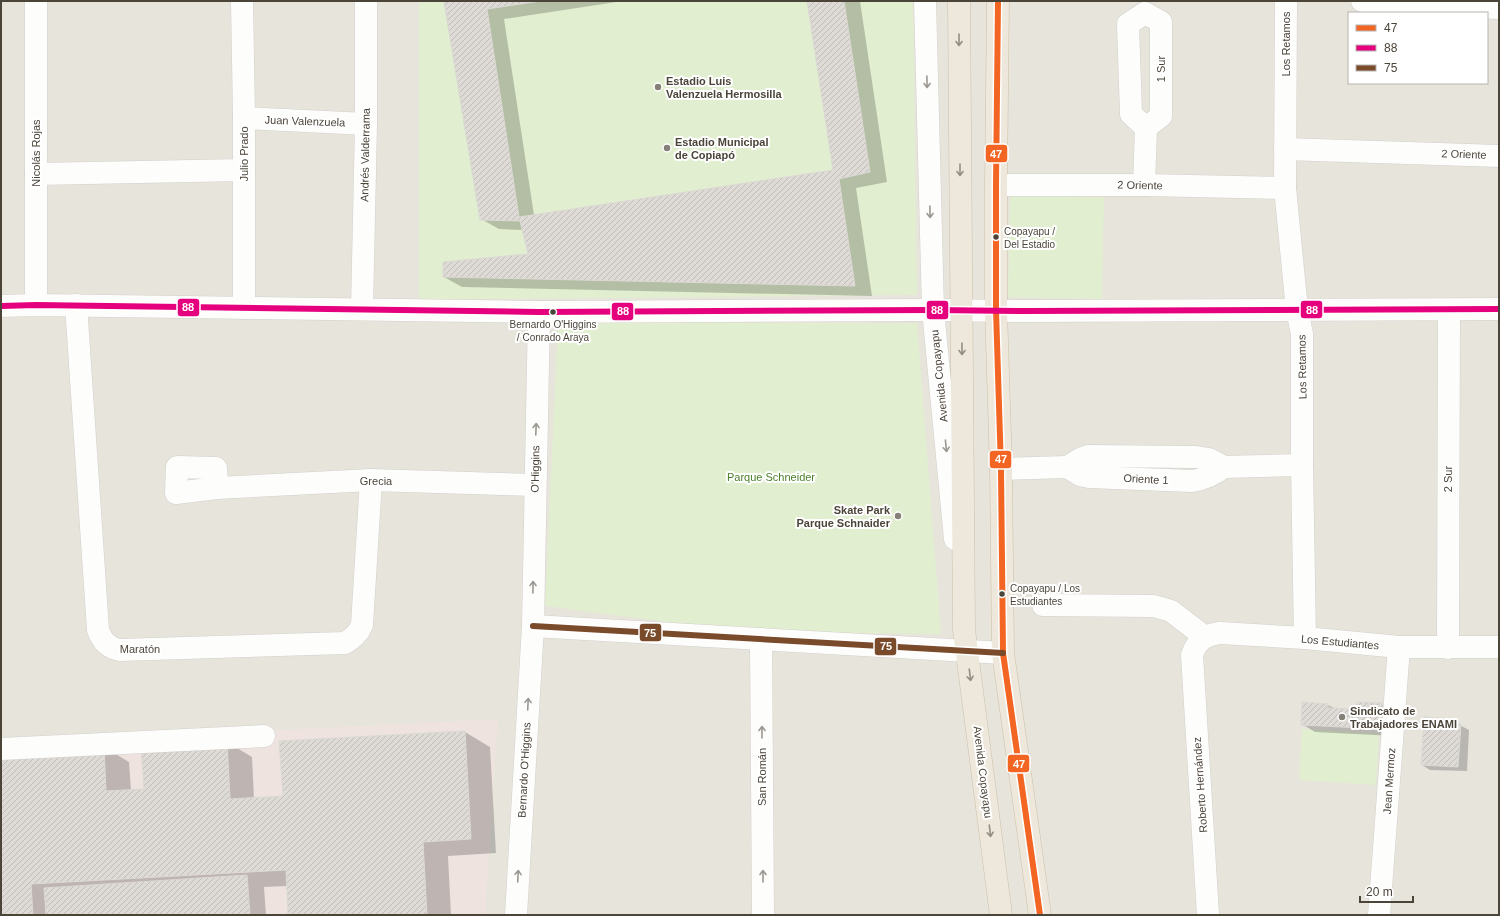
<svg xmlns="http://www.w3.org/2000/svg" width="1500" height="916" font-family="Arial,sans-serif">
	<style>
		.residential { fill: #e7e4dc; fill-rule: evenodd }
		.medical { fill: #eee3df }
		.park { fill: #e1eecf }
		.shadow { fill: #0003 }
		.building { fill: url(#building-hatch); stroke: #dcd9d4 }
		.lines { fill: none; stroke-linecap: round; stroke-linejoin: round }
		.minor-casing { stroke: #d2d0cb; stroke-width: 23 }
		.highway-casing { stroke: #ccbfa9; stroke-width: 23 }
		.minor { stroke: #fdfdfc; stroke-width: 22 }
		.highway { stroke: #ede8db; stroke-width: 22 }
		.bus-1-casing { stroke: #fff; stroke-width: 9 }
		.bus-2-casing { stroke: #fff; stroke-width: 9 }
		.bus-3-casing { stroke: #fff; stroke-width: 9 }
		.bus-1 { stroke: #f26522; stroke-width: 6 }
		.bus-2 { stroke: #e5007d; stroke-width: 6 }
		.bus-3 { stroke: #7a4b2a; stroke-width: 6 }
		.oneway { stroke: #948e82 }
		.oneway2 { stroke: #9b9791 }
		.poi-dot { fill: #868178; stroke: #fff; stroke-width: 1.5 }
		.bus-dot { fill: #4b4439; stroke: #fff; stroke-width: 1.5 }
		.labels { text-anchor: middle; stroke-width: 4; stroke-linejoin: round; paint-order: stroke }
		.bus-label { font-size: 10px; fill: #4b4439; stroke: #fff; text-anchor: start }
		.street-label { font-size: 11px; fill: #4b4439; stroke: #fff }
		.poi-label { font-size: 11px; font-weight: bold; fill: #4b4439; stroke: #fff; text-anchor: start }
		.park-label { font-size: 11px; fill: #4a7f2a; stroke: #fff }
		.line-badge { stroke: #fff; stroke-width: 1.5 }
		.badge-label { font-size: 11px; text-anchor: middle; font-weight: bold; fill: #fff }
	</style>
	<defs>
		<pattern id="building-hatch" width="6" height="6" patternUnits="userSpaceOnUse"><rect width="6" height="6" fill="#dedbd6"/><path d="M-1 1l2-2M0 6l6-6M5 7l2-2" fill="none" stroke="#c0bdb8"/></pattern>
	</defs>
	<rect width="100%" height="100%" fill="#f4f2ee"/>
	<path class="residential" d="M 1,1 L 1499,1 L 1499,915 L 1,915 ZM 1349,13 L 1487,13 L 1487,83 L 1349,83 Z"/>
	<polygon class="medical" points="498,719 485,915 1,915 1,744"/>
	<g class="park">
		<polygon points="419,1 913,1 917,295 419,300"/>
		<polygon points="1010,195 1104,197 1102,299 1008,297"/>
		<polygon points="558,322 917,323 941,634 745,632 545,606"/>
		<polygon points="1302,729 1379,734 1376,785 1299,780"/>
	</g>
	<g class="shadow">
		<polygon points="455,1 623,1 504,19 534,215 834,171 808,1 860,1 887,182 856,188 872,296 462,287 444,277 529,255 523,230 499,229 481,219"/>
		<polygon points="1303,703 1328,705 1336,709 1357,710 1395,736 1315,732 1302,724"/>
		<polygon points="1450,720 1469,730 1467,771 1430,770 1422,765"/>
		<polygon points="465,732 490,747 496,853 448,856 451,915 289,915 287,886 264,887 266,915 1,915 104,747 129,762 131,790 145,790 227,742 252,757 254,799 284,797"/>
	</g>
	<g class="building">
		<polygon points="449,1 541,1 487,9 519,217 833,170 807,1 844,1 870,172 839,179 855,286 443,277 443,262 528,254 520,221 480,220 444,2"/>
		<polygon points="1302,702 1328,704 1328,708 1356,709 1357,702 1384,703 1382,729 1301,725"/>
		<polygon points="1424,717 1451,719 1450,723 1461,724 1458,767 1421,765"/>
		<polygon points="465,731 471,839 423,842 427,915 288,915 286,870 31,884 33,915 1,915 1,752 104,746 106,791 144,789 141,746 227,741 230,799 283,796 279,741"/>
		<polygon points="247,875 250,915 46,915 44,888"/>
	</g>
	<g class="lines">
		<defs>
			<g id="minor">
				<polyline points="36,1 36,305"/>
				<polyline points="242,1 244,118 244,308"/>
				<polyline points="925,1 933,310 955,539"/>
				<polyline points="1286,1 1285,188 1297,310 1302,334 1302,465 1305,638"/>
				<polyline points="1362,1 1499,8"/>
				<polygon points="1145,13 1161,22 1161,116 1146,128 1131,114 1128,24"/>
				<polyline points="244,118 366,124"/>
				<polyline points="1285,149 1499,156"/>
				<polyline points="36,174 244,170"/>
				<polyline points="996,185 1144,185 1285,188"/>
				<polyline points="1144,185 1146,128"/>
				<path d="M 76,305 L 98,630 C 102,641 108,648 120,650 L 345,643 C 353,638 358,634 362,625 L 371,480"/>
				<polyline points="1,306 36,305 539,312 933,310 1026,311 1499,309"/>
				<polyline points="362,309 366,124 366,1"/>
				<polyline points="1067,467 1080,459 1088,456 1196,457 1209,459 1224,467 1302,465"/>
				<path d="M 1001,469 L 1067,467 L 1080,475 L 1089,477 L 1192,481 C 1205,479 1214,475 1224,467"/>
				<polyline points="217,488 216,468 177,467 176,493 217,488 371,480 535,485"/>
				<polyline points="1043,605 1154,606 1171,611 1205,637"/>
				<polyline points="533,626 1003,653"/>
				<polyline points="761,639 763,915"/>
				<polyline points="1448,648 1449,310"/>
				<polyline points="1,749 264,736"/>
				<polyline points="516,915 533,626 539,312"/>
				<path d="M 1208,915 L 1192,655 C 1197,641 1204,635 1220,633 L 1305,638 L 1399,647 L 1499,647"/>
				<polyline points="1379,915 1399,647"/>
			</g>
			<g id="highway">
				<polyline points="959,1 964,630 1001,915"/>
				<polyline points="998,1 996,185 996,310 1001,469 1003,653 1040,915"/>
			</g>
		</defs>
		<use href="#minor" class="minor-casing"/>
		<use href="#highway" class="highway-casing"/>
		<use href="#minor" class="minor"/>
		<use href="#highway" class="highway"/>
		<defs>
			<polyline id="bus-1" points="998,1 996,185 996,310 1001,469 1003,653 1040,915"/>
			<polyline id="bus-2" points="1,306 36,305 539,312 933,310 1026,311 1499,309"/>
			<polyline id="bus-3" points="533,626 1003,653"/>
		</defs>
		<use href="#bus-1" class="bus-1-casing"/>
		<use href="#bus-2" class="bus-2-casing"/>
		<use href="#bus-3" class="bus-3-casing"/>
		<use href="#bus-1" class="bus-1"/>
		<use href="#bus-2" class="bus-2"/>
		<use href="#bus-3" class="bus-3"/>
	</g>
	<defs><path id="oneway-shaft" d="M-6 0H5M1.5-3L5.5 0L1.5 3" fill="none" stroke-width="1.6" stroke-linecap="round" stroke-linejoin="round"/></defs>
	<g class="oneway">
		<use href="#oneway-shaft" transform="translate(959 40) rotate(90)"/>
		<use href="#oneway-shaft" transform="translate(960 170) rotate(90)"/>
		<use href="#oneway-shaft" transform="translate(962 349) rotate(90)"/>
		<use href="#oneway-shaft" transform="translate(970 675) rotate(83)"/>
		<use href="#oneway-shaft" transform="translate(990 831) rotate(83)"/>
	</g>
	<g class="oneway2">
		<use href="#oneway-shaft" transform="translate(927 82) rotate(89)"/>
		<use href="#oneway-shaft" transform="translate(930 212) rotate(89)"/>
		<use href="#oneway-shaft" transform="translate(536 429) rotate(-88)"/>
		<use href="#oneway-shaft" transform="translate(946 446) rotate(84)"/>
		<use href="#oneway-shaft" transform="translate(533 587) rotate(-89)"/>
		<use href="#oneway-shaft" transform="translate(528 704) rotate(-87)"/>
		<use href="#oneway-shaft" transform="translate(762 732) rotate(-90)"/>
		<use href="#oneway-shaft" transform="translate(518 876) rotate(-87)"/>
		<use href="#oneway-shaft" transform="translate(763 876) rotate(-90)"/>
	</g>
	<g class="poi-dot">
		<circle cx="658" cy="87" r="4"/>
		<circle cx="667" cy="148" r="4"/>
		<circle cx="898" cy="516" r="4"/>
		<circle cx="1342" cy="717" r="4"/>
	</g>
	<g class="bus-dot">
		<circle cx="996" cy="237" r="3.5"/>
		<circle cx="553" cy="312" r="3.5"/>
		<circle cx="1002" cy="594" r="3.5"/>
	</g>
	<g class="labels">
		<g class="bus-label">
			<text x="1004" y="235">Copayapu /<tspan x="1004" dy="13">Del Estadio</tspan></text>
			<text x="553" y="328" text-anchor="middle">Bernardo O'Higgins<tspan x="553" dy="13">/ Conrado Araya</tspan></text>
			<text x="1010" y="592">Copayapu / Los<tspan x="1010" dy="13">Estudiantes</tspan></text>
		</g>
		<g class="street-label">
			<text transform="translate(1286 44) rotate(-90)" y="4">Los Retamos</text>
			<text transform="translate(1161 69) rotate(-90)" y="4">1 Sur</text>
			<text transform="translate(305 121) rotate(2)" y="4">Juan Valenzuela</text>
			<text transform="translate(36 153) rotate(-90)" y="4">Nicolás Rojas</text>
			<text transform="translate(244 154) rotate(-90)" y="4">Julio Prado</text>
			<text transform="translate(1464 154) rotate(2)" y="4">2 Oriente</text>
			<text transform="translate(365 155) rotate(-89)" y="4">Andrés Valderrama</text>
			<text transform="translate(1140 185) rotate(1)" y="4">2 Oriente</text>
			<text transform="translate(1302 367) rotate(-91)" y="4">Los Retamos</text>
			<text transform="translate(939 376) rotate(-96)" y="4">Avenida Copayapu</text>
			<text transform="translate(535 469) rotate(-89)" y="4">O'Higgins</text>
			<text transform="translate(1146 479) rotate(3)" y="4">Oriente 1</text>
			<text transform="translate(1448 479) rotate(-90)" y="4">2 Sur</text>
			<text x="376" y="485">Grecia</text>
			<text transform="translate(1340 642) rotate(5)" y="4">Los Estudiantes</text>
			<text x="140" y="653">Maratón</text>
			<text transform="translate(524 770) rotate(-87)" y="4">Bernardo O'Higgins</text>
			<text transform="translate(983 772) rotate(83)" y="4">Avenida Copayapu</text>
			<text transform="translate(762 777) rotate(-90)" y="4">San Román</text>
			<text transform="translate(1389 781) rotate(-86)" y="4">Jean Mermoz</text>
			<text transform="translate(1200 785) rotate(-94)" y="4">Roberto Hernández</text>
		</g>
		<g class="poi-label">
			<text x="666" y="85">Estadio Luis<tspan x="666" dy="13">Valenzuela Hermosilla</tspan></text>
			<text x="675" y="146">Estadio Municipal<tspan x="675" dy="13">de Copiapó</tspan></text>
			<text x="890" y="514" text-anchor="end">Skate Park<tspan x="890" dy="13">Parque Schnaider</tspan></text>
			<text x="1350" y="715">Sindicato de<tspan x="1350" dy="13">Trabajadores ENAMI</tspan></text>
		</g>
		<g class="park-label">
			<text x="771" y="481">Parque Schneider</text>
		</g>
	</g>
	<g class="line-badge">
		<rect x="985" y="144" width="23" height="19" rx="4" fill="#f26522"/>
		<rect x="177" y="298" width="23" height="19" rx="4" fill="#e5007d"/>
		<rect x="1300" y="300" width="23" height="19" rx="4" fill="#e5007d"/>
		<rect x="926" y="300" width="23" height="20" rx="4" fill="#e5007d"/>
		<rect x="611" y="302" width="23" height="19" rx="4" fill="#e5007d"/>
		<rect x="989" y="450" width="23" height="19" rx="4" fill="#f26522"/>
		<rect x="639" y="623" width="23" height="19" rx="4" fill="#7a4b2a"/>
		<rect x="874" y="637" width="23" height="19" rx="4" fill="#7a4b2a"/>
		<rect x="1007" y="754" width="23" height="19" rx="4" fill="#f26522"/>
	</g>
	<g class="badge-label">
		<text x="996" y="158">47</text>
		<text x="188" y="311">88</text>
		<text x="1312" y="314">88</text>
		<text x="937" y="314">88</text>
		<text x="623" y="315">88</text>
		<text x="1001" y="463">47</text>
		<text x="650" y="637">75</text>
		<text x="886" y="650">75</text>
		<text x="1019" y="768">47</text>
	</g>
	<rect width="1500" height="916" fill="none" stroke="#4b4439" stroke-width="4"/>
	<rect x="1348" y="12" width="140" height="72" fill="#ffffff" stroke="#b7b4b0"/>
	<rect x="1356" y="25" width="20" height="6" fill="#f26522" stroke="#b7b4b0"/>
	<text x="1384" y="32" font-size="12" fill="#4b4439">47</text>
	<rect x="1356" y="45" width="20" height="6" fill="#e5007d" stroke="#b7b4b0"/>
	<text x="1384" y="52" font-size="12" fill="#4b4439">88</text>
	<rect x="1356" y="65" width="20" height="6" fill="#7a4b2a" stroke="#b7b4b0"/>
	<text x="1384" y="72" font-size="12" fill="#4b4439">75</text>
	<path d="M1360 896v6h53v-6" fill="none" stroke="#4b4439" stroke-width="2"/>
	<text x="1366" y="896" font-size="12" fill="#4b4439" stroke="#ffffff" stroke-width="3" paint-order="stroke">20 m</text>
</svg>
